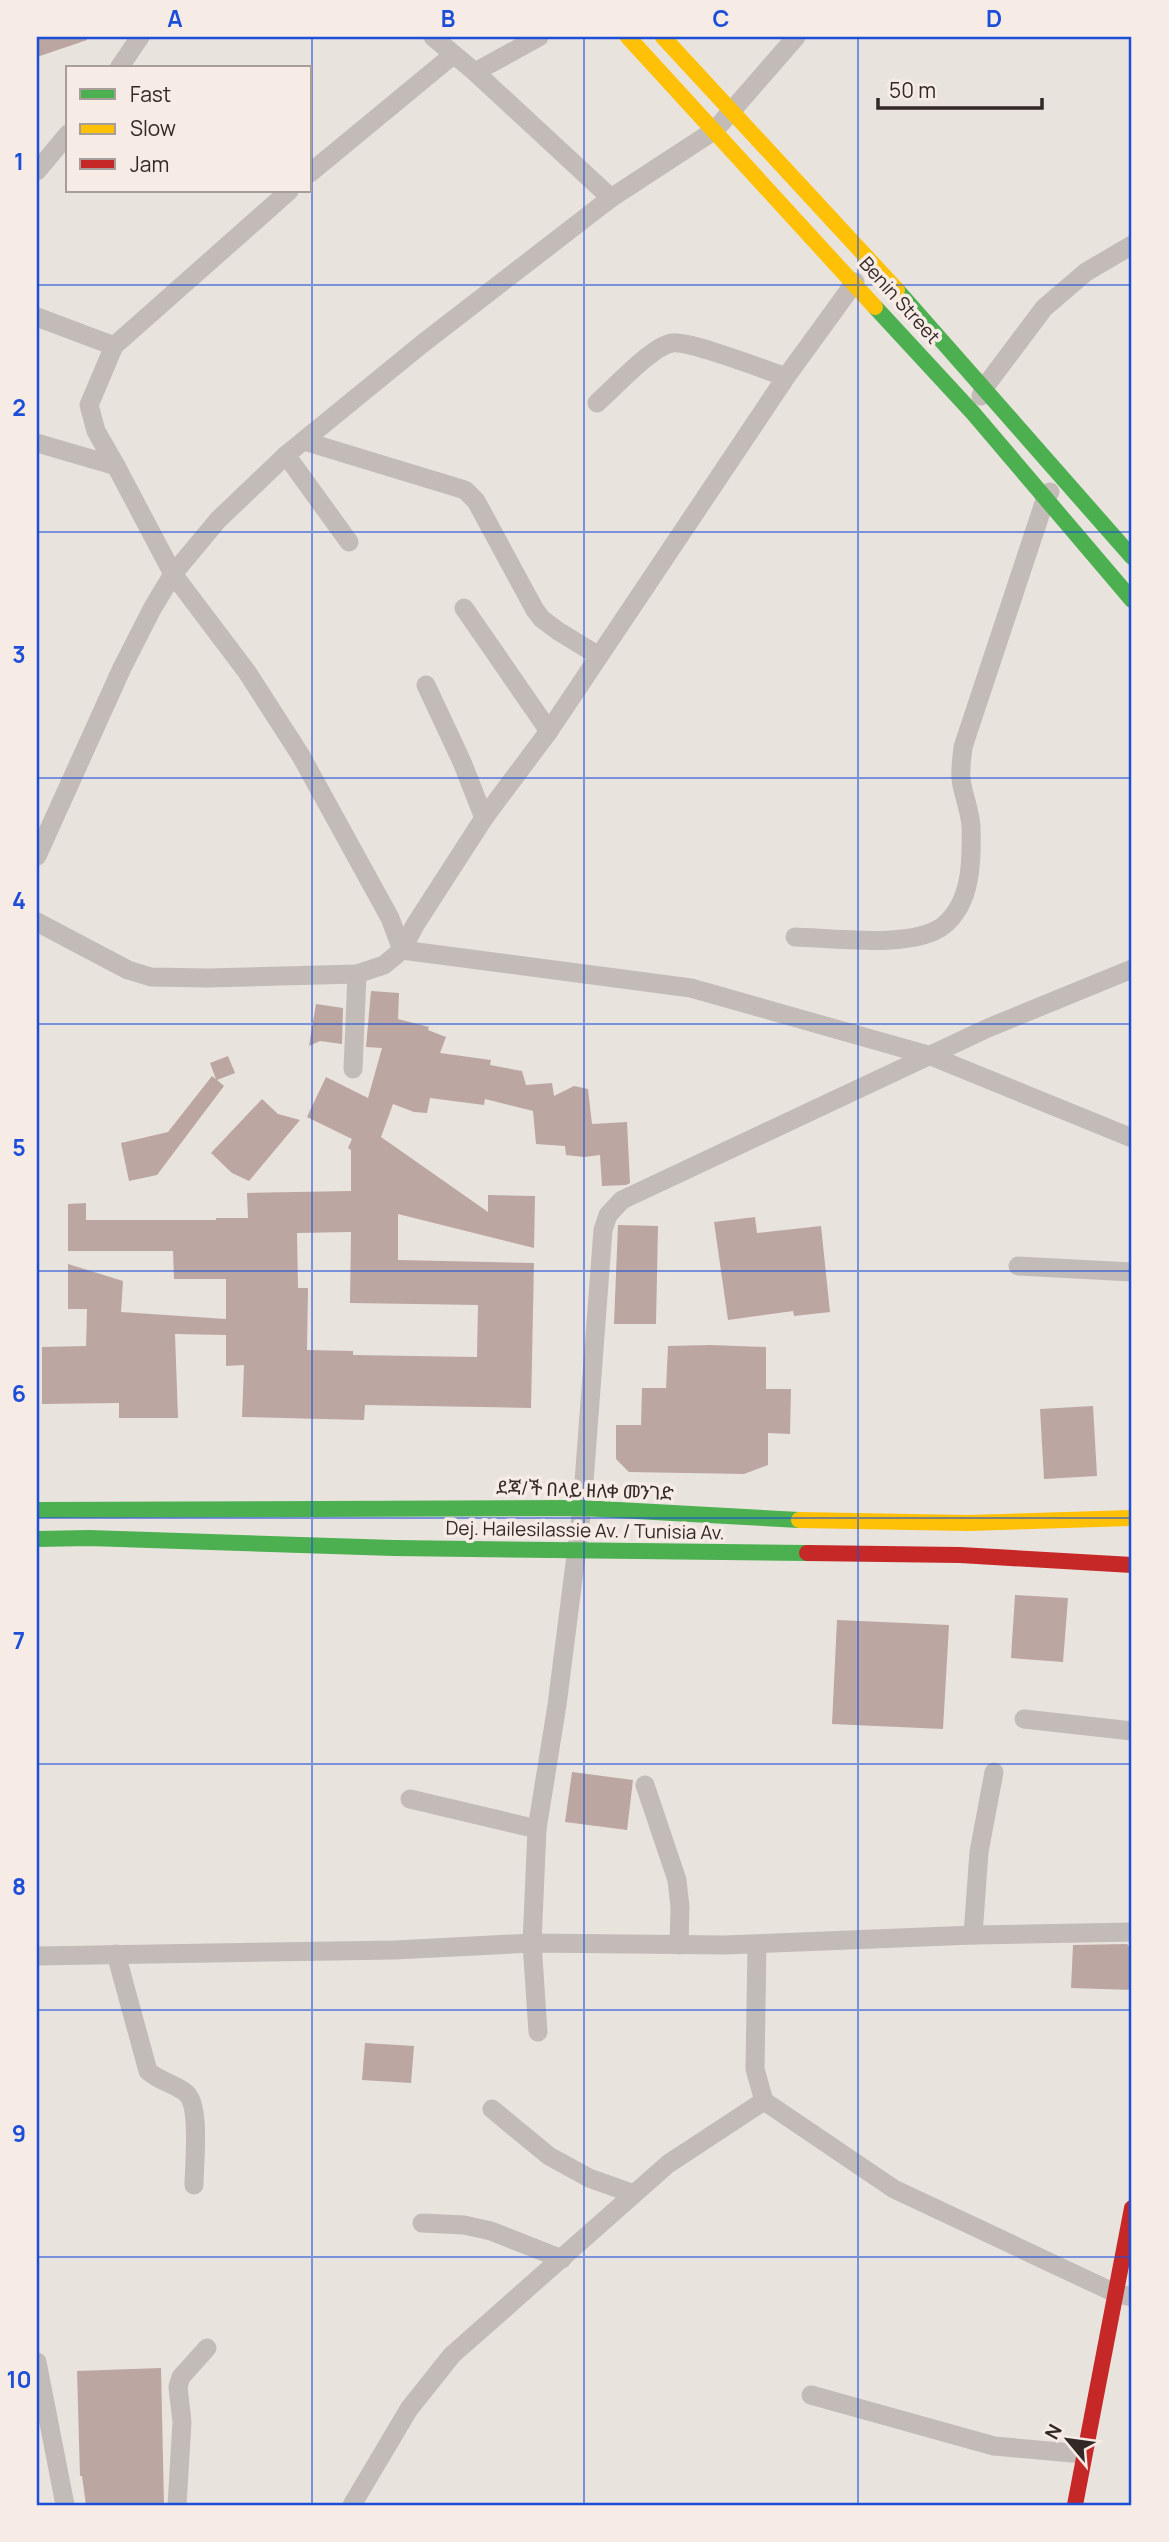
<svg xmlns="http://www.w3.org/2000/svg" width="1169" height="2542" font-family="Manrope,'Noto Sans Ethiopic',sans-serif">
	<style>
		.building { fill: #bba6a1; fill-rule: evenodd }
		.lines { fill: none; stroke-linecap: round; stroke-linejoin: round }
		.street { stroke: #c2bbb7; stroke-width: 19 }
		.fast { stroke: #4caf50; stroke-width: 16 }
		.slow { stroke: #ffc107; stroke-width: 16 }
		.jam { stroke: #c62828; stroke-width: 16 }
		.grid { fill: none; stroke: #1d4ed8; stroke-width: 2; stroke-opacity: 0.55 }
		.labels { text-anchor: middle; stroke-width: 7; stroke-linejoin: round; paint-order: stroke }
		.street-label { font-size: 19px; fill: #322926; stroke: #f6ece5 }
		.neatline { fill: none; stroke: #1d4ed8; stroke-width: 2.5 }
		.grid-label { font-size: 23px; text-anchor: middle; font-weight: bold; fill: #1d4ed8 }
	</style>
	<rect width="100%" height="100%" fill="#e9e3de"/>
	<g class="building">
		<polygon points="37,37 86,37 87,40 37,57"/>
		<path d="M 371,991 L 399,993 L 398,1019 L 429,1027 L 428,1030 L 446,1037 L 440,1053 L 491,1060 L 490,1065 L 522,1071 L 526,1085 L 552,1083 L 554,1096 L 574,1086 L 588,1089 L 592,1124 L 627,1122 L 630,1183 L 626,1185 L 602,1186 L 600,1155 L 584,1157 L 566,1155 L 565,1146 L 536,1144 L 533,1111 L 485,1099 L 484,1105 L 430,1098 L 427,1113 L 414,1112 L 393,1104 L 381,1137 L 488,1212 L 488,1195 L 535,1196 L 534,1248 L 398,1214 L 398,1260 L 534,1263 L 531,1408 L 365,1405 L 364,1420 L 242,1417 L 244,1365 L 226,1366 L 226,1335 L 175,1334 L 178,1418 L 119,1418 L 119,1403 L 42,1404 L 42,1347 L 86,1346 L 87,1309 L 68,1309 L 68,1264 L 123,1281 L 121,1312 L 226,1319 L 226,1279 L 174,1279 L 173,1251 L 68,1251 L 68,1204 L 86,1203 L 86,1220 L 216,1220 L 216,1218 L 248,1218 L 247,1193 L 351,1191 L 351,1150 L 348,1148 L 352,1139 L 307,1117 L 326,1077 L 368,1098 L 382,1048 L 366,1047 ZM 351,1232 L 350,1303 L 478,1305 L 477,1357 L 353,1355 L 353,1351 L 307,1350 L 308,1288 L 298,1288 L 297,1233 Z"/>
		<polygon points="316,1004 343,1008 342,1044 320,1041 309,1046"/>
		<polygon points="228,1056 235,1073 217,1080 224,1086 157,1175 129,1181 121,1143 168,1132 212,1076 216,1079 210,1063"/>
		<polygon points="262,1099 278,1114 300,1120 249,1181 232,1173 211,1153"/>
		<polygon points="755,1217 757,1233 821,1226 830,1312 794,1316 793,1311 728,1320 714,1222"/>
		<polygon points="618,1225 658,1226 656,1324 614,1324"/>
		<polygon points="710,1345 766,1347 766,1389 791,1389 790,1434 768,1433 768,1465 744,1474 629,1472 616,1459 616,1425 641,1425 642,1388 666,1388 668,1346"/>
		<polygon points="1093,1406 1097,1476 1044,1479 1040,1409"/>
		<polygon points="1015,1595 1068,1598 1063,1662 1011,1658"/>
		<polygon points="837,1620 949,1625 943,1729 832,1724"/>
		<polygon points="572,1772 633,1780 627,1830 565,1822"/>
		<polygon points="1127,1944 1132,1950 1132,1990 1071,1988 1073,1945"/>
		<polygon points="365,2043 414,2046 411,2083 362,2080"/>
		<polygon points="161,2368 164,2505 86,2505 82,2476 80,2476 77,2371"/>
	</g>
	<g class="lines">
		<g class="street">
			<polyline points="433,37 475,72 611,198"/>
			<polyline points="119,68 140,37"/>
			<polyline points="475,72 539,37"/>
			<polyline points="37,171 68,134"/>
			<polyline points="310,173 453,55"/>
			<polyline points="37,317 114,346"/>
			<polyline points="981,396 984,388 1044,308 1086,272 1132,245"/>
			<path d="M 597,403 C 613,389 652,346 672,343 C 688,340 766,370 786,377"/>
			<polyline points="304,441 465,490 476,501 535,610 542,619 558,631 599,656"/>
			<polyline points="37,443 116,466 173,574 247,672 301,756 390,918 402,950"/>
			<polyline points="286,455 349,542"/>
			<polyline points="116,466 96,431 89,405 114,346 289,191"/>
			<polyline points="464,608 549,731"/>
			<polyline points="426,685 462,762 484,818"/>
			<polyline points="37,856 122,668 152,609 173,574 218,520 286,455 422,344 611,198 715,130 796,37"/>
			<polyline points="37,922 128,970 151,977 208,978 357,974 384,965 402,950 415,925 484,818 549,731 786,377 855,282"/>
			<path d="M 795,937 C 832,938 913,949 943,926 C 972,903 972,860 971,826 C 970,810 963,795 961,779 C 960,769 962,757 963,747 L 1046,497 L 1050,492"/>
			<polyline points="402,950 691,988 931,1056 1132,1138"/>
			<polyline points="353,1069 357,974"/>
			<polyline points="1018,1266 1132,1272"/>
			<polyline points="1024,1719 1132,1731"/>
			<polyline points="645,1785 677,1880 680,1907 679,1945"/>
			<polyline points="410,1799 537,1829"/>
			<polyline points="973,1935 979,1852 994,1772"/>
			<polyline points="757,1944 755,2069 764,2101 894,2189 1115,2293 1132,2297"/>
			<path d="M 116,1954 L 148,2071 C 159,2081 175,2084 186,2093 C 201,2105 194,2165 194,2185"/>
			<polyline points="37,1956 395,1950 532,1943 724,1945 973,1935 1132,1932"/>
			<polyline points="538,2032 532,1943 537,1829 557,1705 582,1508 603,1230 608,1215 622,1200 988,1028 1132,969"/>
			<polyline points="492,2109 549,2156 589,2178 634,2194"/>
			<polyline points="422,2223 464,2225 491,2231 562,2259"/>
			<polyline points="37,2362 65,2505"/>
			<polyline points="811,2395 994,2446 1083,2454"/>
			<polyline points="177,2505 182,2422 178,2387 181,2377 207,2348"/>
			<polyline points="352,2505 409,2409 452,2355 668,2164 764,2101"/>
		</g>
		<g class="fast">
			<polyline points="897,290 1132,557"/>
			<polyline points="875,307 973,413 1132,600"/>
			<polyline points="37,1510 582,1508 799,1520"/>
			<polyline points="37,1539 89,1538 394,1548 807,1553"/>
		</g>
		<g class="slow">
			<polyline points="628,37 875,307"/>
			<polyline points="663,37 897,290"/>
			<polyline points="799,1520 967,1523 1132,1518"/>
		</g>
		<g class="jam">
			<polyline points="807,1553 960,1555 1132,1565"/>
			<polyline points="1075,2505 1132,2208"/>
		</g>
	</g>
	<path class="grid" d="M 312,37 L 312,2505M 584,37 L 584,2505M 858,37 L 858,2505M 37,285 L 1132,285M 37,532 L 1132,532M 37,778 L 1132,778M 37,1024 L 1132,1024M 37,1271 L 1132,1271M 37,1518 L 1132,1518M 37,1764 L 1132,1764M 37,2010 L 1132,2010M 37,2257 L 1132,2257"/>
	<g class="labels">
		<g class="street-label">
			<text transform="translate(900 300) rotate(48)" y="7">Benin Street</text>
			<text transform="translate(585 1490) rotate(2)" y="7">ደጃ/ች በላይ ዘለቀ መንገድ</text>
			<text transform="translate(585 1530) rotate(1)" y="7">Dej. Hailesilassie Av. / Tunisia Av.</text>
		</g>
	</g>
	<rect width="1169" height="2542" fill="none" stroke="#f6ece5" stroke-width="77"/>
	<rect x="66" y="66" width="245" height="126" fill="#f6ece5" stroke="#a89e99" stroke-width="2"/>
	<rect x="80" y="89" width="35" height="10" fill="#4caf50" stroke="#a89e99" stroke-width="2"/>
	<text x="130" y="102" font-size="21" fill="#322926">Fast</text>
	<rect x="80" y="124" width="35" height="10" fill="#ffc107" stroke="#a89e99" stroke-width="2"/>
	<text x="130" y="136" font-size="21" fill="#322926">Slow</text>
	<rect x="80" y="159" width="35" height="10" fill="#c62828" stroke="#a89e99" stroke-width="2"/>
	<text x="130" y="172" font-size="21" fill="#322926">Jam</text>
	<g transform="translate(1068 2440) rotate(299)" stroke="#f6ece5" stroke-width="5" paint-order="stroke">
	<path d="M0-5L12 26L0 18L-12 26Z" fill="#322926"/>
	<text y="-10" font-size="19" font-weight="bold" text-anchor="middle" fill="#322926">N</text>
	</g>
	<path d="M878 98v10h164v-10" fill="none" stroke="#322926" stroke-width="3.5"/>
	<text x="889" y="98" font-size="21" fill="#322926" stroke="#f6ece5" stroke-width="5" paint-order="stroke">50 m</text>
	<rect x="38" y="38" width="1092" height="2466" class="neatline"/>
	<g class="grid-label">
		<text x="175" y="27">A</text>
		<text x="448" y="27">B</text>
		<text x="721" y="27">C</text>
		<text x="994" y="27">D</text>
		<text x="19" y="170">1</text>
		<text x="19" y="416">2</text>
		<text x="19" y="663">3</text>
		<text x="19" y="909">4</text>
		<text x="19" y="1156">5</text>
		<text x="19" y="1402">6</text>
		<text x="19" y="1649">7</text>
		<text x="19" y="1895">8</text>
		<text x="19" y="2142">9</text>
		<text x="19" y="2388">10</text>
	</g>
</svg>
